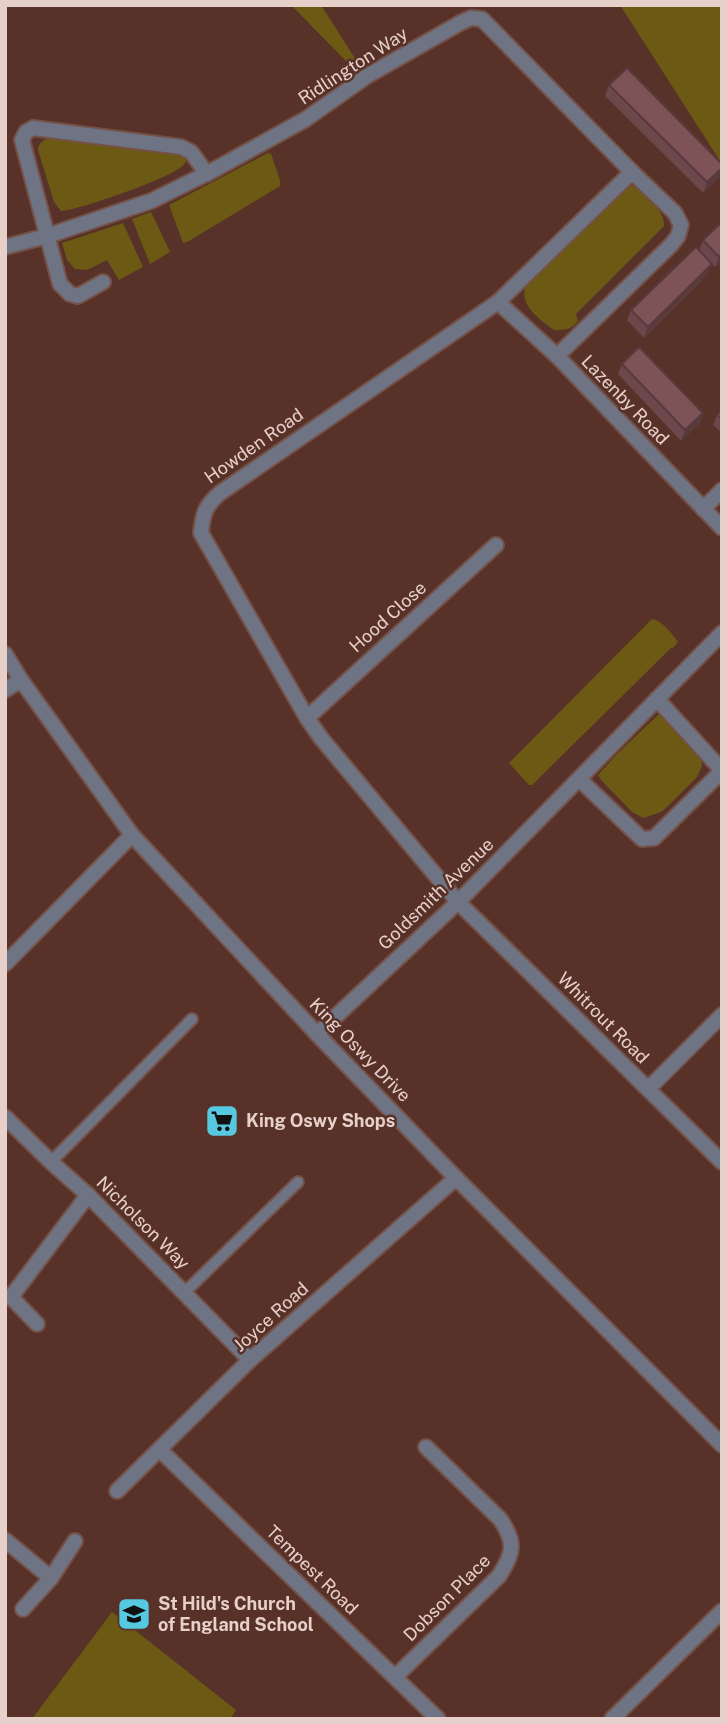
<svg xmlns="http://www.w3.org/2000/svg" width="727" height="1724" font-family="'Public Sans',sans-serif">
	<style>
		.green { fill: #6c5914 }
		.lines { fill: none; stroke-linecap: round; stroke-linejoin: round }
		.service-casing { stroke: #755249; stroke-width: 14 }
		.minor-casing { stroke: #755249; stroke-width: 18 }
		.tertiary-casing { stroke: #755249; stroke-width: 18 }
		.service { stroke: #6f7484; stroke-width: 10 }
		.minor { stroke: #6f7484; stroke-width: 14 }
		.tertiary { stroke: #6f7484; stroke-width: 14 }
		.wall { fill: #6c474b }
		.shaded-wall { fill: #583a3d }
		.building { fill: #7e5357; stroke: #583a3d; stroke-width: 2 }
		.labels { text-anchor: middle; stroke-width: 5; stroke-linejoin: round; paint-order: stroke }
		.street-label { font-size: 18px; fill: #e8d0ca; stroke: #583229 }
		.poi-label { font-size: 18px; font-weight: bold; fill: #e8d0ca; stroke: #583229; text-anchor: start }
	</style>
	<rect width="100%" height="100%" fill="#583229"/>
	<g class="green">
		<polygon points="291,5 321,5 356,60 349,64"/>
		<polygon points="620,5 722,5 722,164"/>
		<path d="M 52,137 L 183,154 L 187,158 C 185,163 185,164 181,167 C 168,179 79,210 61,211 L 54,202 L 38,150 C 38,142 45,139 52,137 Z"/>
		<polygon points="268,153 271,154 280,180 280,186 189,241 183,243 169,205"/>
		<path d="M 637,184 L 644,188 L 641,192 C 650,202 665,211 664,226 L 576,314 L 578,321 C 571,330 565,330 554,330 C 539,319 515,302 528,282 L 622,190 L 627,187 Z"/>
		<polygon points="151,212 170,252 150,264 132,219"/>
		<polygon points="123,223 143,267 119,280 107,260 87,270 75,269 67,260 62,243"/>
		<path d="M 652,619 C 663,621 672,634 678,642 L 673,648 L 671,648 L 532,785 L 529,785 L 509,763 Z"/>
		<polygon points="660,713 700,751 702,766 697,777 667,807 661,812 643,818 632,812 602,781 598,775 616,755"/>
		<polygon points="112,1612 236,1710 230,1719 32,1719"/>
	</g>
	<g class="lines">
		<defs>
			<g id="service">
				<polyline points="51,1162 192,1019"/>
				<polyline points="184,1293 298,1182"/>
			</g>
			<g id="minor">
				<path d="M 632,172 L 498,302 L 220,493 C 205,506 203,513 201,533 L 307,718 L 321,738 L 458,902 L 722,1162"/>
				<polyline points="5,247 47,236 151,201 212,171 306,119 367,76 460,23 471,18 482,19 632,172 675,213 681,225 678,236 671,245 557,356"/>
				<polyline points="103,282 78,296 70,294 60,284 22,140 26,132 33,128 181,147 191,152 207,174"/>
				<polyline points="498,302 557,356 722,528"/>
				<polyline points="703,509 722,490"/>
				<polyline points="5,690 21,680"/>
				<polyline points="307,718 496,545"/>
				<polyline points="579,779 642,839 654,838 718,775 719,767 657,699"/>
				<polyline points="5,964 132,835"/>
				<polyline points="317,1034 458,902 722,633"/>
				<polyline points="648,1089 722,1015"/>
				<polyline points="5,1117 51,1162 88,1195 250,1360"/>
				<polyline points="37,1324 11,1297 88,1195"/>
				<polyline points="160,1450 438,1719"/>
				<polyline points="117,1491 250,1360 456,1178"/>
				<polyline points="5,1540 51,1578"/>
				<polyline points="23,1609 51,1578 75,1541"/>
				<path d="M 396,1676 L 499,1576 C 514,1553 516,1542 500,1519 L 426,1447"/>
				<polyline points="612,1719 722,1611"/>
			</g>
			<polyline id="tertiary" points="5,654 21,680 132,835 317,1034 456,1178 722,1445"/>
		</defs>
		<use href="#service" class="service-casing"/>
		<use href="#minor" class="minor-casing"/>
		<use href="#tertiary" class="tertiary-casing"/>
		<use href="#service" class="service"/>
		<use href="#minor" class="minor"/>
		<use href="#tertiary" class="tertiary"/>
	</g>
	<g class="wall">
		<polygon points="609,85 720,176 703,193 605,96"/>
		<polygon points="722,222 722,260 715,267 699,251 703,240"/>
		<polygon points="708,274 644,338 627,320 631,310"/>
		<polygon points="622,364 703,413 700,423 681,441 618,374"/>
		<polygon points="722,410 722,433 713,425 717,415"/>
	</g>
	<g class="shaded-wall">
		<polygon points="722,168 720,176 703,193 707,182"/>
		<polygon points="722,254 722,260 715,267 719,257"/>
		<polygon points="712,264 708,274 644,338 648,327"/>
		<polygon points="703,413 700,423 681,441 685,430"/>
	</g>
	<g class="building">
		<polygon points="627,68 722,164 722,168 707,182 609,85"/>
		<polygon points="722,222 722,254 719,257 703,240"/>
		<polygon points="696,247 712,264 648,327 631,310"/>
		<polygon points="639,347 703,413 685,430 622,364"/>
		<polygon points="722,410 722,419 717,415"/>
	</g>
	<defs>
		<symbol id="supermarket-square" viewBox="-11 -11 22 22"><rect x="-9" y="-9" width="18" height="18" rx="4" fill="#56c9e1" stroke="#583229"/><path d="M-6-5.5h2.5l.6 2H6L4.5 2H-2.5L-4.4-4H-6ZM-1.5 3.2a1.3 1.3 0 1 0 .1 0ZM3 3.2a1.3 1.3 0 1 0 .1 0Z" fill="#111"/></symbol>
		<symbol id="school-square" viewBox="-11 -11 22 22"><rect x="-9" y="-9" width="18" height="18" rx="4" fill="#56c9e1" stroke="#583229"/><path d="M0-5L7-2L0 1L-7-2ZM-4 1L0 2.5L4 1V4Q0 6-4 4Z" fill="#111"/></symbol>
	</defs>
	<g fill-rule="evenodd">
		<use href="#supermarket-square" x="203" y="1102" width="38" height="38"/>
		<use href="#school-square" x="115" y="1595" width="38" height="38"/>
	</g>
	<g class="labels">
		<g class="street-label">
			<text transform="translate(353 66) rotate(-33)" y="6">Ridlington Way</text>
			<text transform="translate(625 400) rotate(46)" y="6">Lazenby Road</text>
			<text transform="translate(254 446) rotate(-35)" y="6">Howden Road</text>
			<text transform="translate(388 617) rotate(-42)" y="6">Hood Close</text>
			<text transform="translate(436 894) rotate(-44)" y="6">Goldsmith Avenue</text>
			<text transform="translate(603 1018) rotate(45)" y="6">Whitrout Road</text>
			<text transform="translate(360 1050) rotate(46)" y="6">King Oswy Drive</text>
			<text transform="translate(143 1223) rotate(45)" y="6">Nicholson Way</text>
			<text transform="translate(271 1317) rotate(-42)" y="6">Joyce Road</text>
			<text transform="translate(312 1570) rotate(44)" y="6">Tempest Road</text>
			<text transform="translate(447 1598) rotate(-45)" y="6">Dobson Place</text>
		</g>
		<g class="poi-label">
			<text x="246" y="1127">King Oswy Shops</text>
			<text x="158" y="1610">St Hild's Church<tspan x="158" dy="21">of England School</tspan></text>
		</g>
	</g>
	<rect width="727" height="1724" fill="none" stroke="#e8d0ca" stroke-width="14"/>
</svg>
